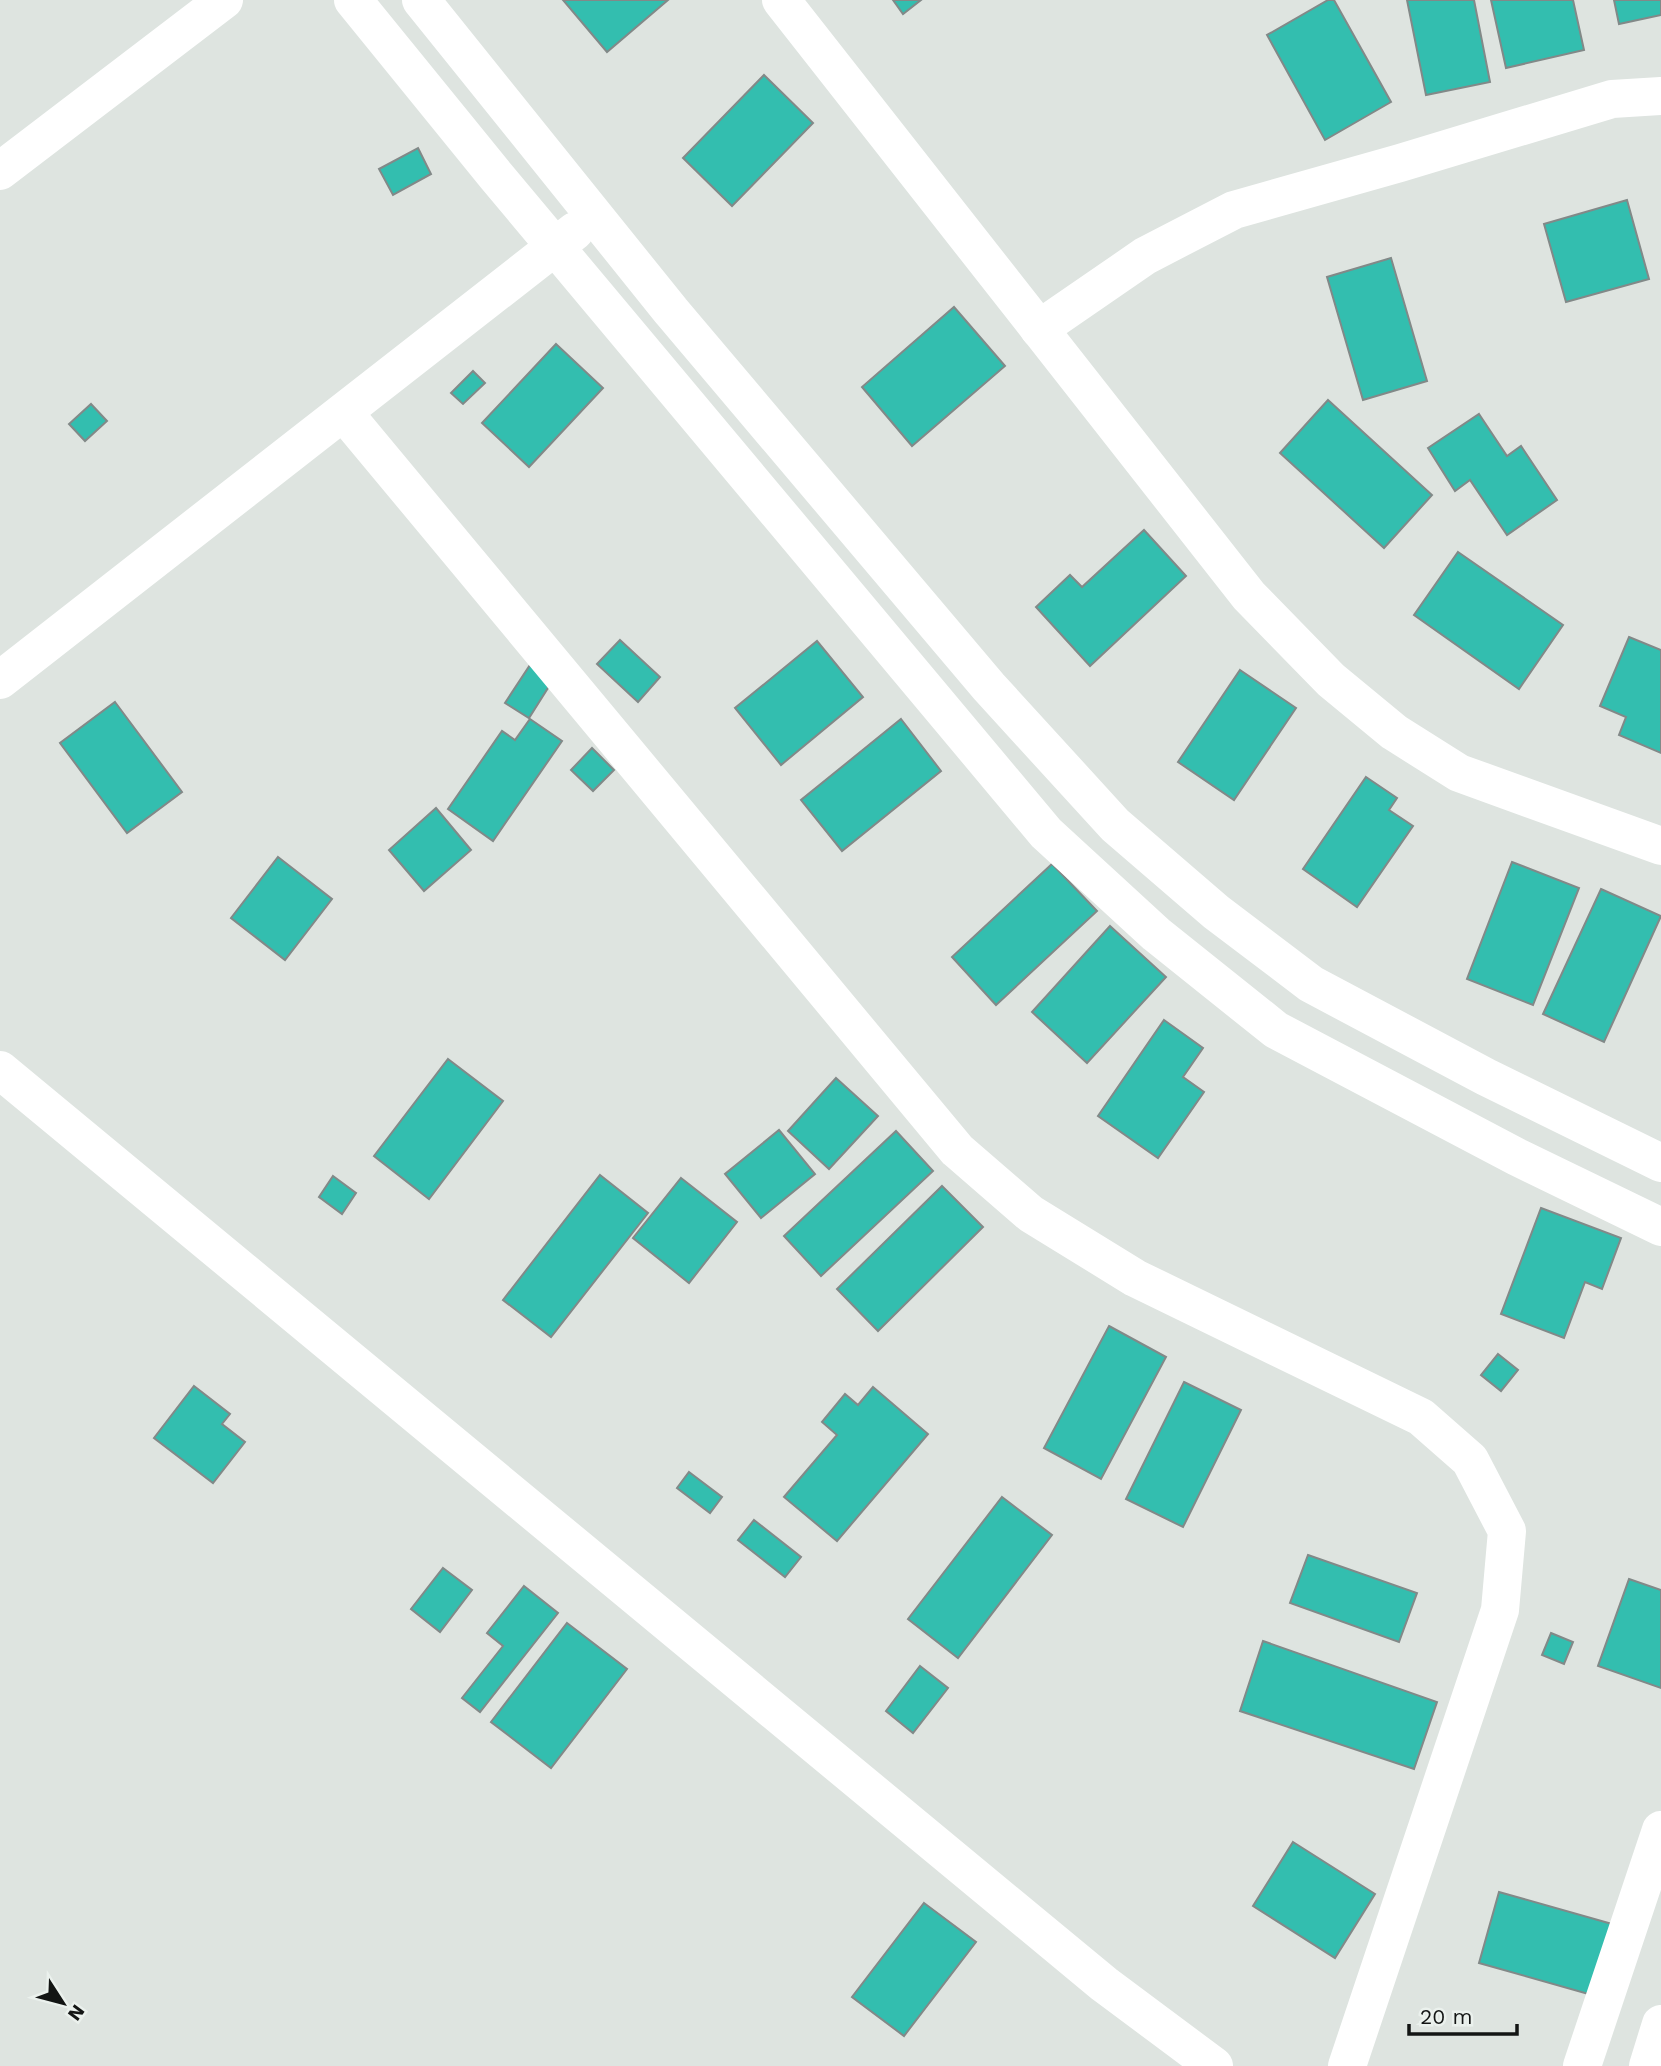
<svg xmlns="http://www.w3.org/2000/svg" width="1661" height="2066" font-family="'Work Sans',sans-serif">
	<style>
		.building { fill: #33beaf; stroke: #828988; stroke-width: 2 }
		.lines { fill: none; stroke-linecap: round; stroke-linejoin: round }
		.minor { stroke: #fff; stroke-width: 38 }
	</style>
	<rect width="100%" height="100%" fill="#dee4e0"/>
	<g class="building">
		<polygon points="563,0 668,0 607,52"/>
		<polygon points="893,0 921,0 903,14"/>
		<polygon points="1328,0 1334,0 1391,102 1325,140 1267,35"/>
		<polygon points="1407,0 1474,0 1490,82 1426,95"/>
		<polygon points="1491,0 1573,0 1584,50 1506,68"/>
		<polygon points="1614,0 1661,0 1661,15 1619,24"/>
		<polygon points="764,75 813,123 732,206 683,158"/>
		<polygon points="418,148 431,174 393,195 379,169"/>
		<polygon points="1627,200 1649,279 1566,302 1544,224"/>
		<polygon points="1391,258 1427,381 1363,400 1327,277"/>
		<polygon points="954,307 1005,366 912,446 862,387"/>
		<polygon points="556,344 603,388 529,467 482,423"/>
		<polygon points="473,371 485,383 463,404 451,393"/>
		<polygon points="1328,400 1432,495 1384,548 1280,453"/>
		<polygon points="91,404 107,421 85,441 69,424"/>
		<polygon points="1479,414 1507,456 1521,446 1557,500 1507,535 1470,480 1455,491 1428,448"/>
		<polygon points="1144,530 1186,576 1090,666 1036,607 1070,575 1082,587"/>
		<polygon points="1458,552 1563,625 1519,689 1414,615"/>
		<polygon points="1629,637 1661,650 1661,753 1619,735 1626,717 1600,706"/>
		<polygon points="620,640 660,677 638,702 597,664"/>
		<polygon points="817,641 863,697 781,765 735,708"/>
		<polygon points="530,665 553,680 529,718 505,703"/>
		<polygon points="1240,670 1296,708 1234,800 1178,762"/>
		<polygon points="115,702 182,792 127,833 60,743"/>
		<polygon points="530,719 562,741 493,841 448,809 502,731 515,740"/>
		<polygon points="901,719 941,771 842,851 801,800"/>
		<polygon points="592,748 614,770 593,791 571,770"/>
		<polygon points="1366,777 1397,798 1389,810 1413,826 1357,907 1303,869"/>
		<polygon points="436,808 471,850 424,891 389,850"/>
		<polygon points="278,857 332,899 285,960 231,918"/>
		<polygon points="1512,862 1579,888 1533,1005 1467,979"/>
		<polygon points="1052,864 1097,911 996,1005 952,957"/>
		<polygon points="1601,889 1661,916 1604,1042 1543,1014"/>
		<polygon points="1110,926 1166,977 1087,1063 1032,1012"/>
		<polygon points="1164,1020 1203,1048 1183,1077 1204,1092 1158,1158 1098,1116"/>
		<polygon points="448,1059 503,1101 429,1199 374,1156"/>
		<polygon points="836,1078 878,1116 829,1169 788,1131"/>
		<polygon points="779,1130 815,1174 761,1218 725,1174"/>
		<polygon points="896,1131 933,1171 821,1276 784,1236"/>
		<polygon points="600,1175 648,1213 551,1337 503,1300"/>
		<polygon points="333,1176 356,1193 342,1214 319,1197"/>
		<polygon points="681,1178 737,1222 689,1283 633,1238"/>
		<polygon points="942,1186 983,1227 878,1331 837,1289"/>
		<polygon points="1541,1208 1621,1238 1602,1289 1585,1282 1564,1338 1501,1314"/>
		<polygon points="1109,1326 1166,1357 1101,1479 1044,1448"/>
		<polygon points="1498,1354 1518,1370 1501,1391 1481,1375"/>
		<polygon points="1184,1382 1241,1410 1183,1527 1126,1499"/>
		<polygon points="194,1386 230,1414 222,1424 245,1442 213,1483 154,1438"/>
		<polygon points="873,1387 928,1434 837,1541 784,1497 837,1435 822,1422 845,1394 858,1405"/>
		<polygon points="689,1472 722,1497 710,1513 677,1488"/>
		<polygon points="1002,1497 1052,1535 958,1658 908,1619"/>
		<polygon points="754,1520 801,1557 785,1577 738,1540"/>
		<polygon points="1308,1555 1417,1593 1399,1642 1290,1603"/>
		<polygon points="443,1568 472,1590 440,1632 411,1609"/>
		<polygon points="1629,1579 1661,1590 1661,1688 1598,1666"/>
		<polygon points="524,1586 558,1613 480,1712 462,1698 503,1646 487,1633"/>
		<polygon points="567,1623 627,1669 551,1768 491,1722"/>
		<polygon points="1551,1633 1573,1642 1564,1664 1542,1655"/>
		<polygon points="1263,1641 1437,1702 1414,1769 1240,1711"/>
		<polygon points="920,1666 948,1688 913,1733 886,1711"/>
		<polygon points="1293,1842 1375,1894 1335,1958 1253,1906"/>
		<polygon points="1499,1892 1612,1924 1592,1995 1479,1963"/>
		<polygon points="924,1903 976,1942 904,2036 852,1997"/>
	</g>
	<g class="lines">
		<g class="minor">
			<polyline points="353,0 496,176 1046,833 1156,934 1276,1030 1517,1157 1661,1227"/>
			<polyline points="421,0 671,311 989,687 1115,825 1216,912 1311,984 1486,1077 1661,1163"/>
			<polyline points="781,0 1249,596 1331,680 1394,732 1459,773 1661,846"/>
			<polyline points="0,171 224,0"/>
			<polyline points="1039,329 1145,256 1234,210 1400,163 1612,99 1661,96"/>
			<polyline points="344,413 957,1150 1031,1214 1135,1278 1421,1417 1470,1460 1507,1531 1500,1610 1347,2066"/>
			<polyline points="0,680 575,231"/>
			<polyline points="0,1070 1104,1984 1214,2066"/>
			<polyline points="1582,2066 1661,1830"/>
			<polyline points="1648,2066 1661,2024"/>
		</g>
	</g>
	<g transform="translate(63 2003) rotate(126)" stroke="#ebf1ed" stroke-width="5" paint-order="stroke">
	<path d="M0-5L12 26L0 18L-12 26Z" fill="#131514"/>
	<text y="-10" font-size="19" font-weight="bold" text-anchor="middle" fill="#131514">N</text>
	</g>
	<path d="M1409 2024v10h108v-10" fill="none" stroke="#131514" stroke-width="3.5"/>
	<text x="1420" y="2024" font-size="21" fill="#131514" stroke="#ebf1ed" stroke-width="5" paint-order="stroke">20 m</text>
</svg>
